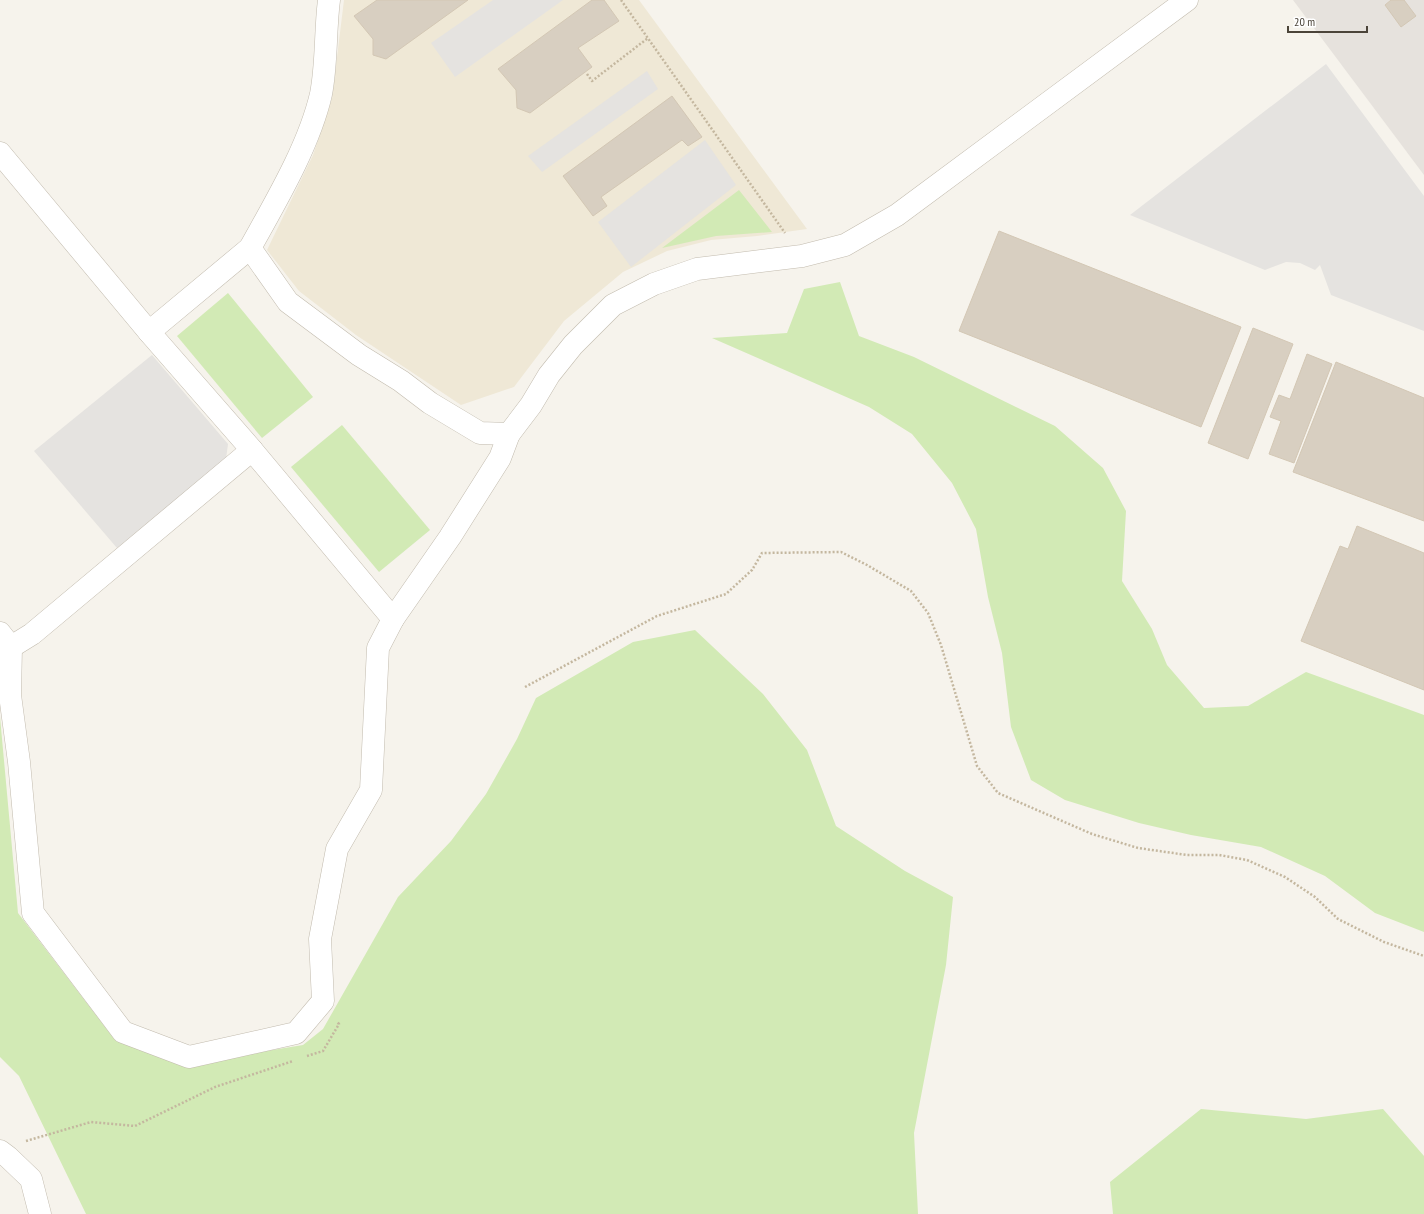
<svg xmlns="http://www.w3.org/2000/svg" width="1424" height="1214" font-family="'PT Sans Narrow',sans-serif">
	<style>
		.industrial { fill: #e6e2dd }
		.education { fill: #efe8d6 }
		.green { fill: #d2eab5 }
		.parking { fill: #e5e3e0 }
		.building { fill: #d8cfc1; stroke: #d3c7b4 }
		.lines { fill: none; stroke-linecap: round; stroke-linejoin: round }
		.minor-casing { stroke: #c2bbae; stroke-width: 23 }
		.path { stroke: #c4b79f; stroke-width: 2.5; stroke-dasharray: 2 2; stroke-linecap: butt }
		.minor { stroke: #fff; stroke-width: 22 }
	</style>
	<rect width="100%" height="100%" fill="#f6f3ec"/>
	<polygon class="industrial" points="1293,0 1424,0 1424,175"/>
	<polygon class="education" points="344,0 639,0 807,229 757,236 711,240 667,251 623,272 564,321 514,387 461,405 356,335 299,291 267,250 313,155 332,98"/>
	<g class="green">
		<polygon points="739,190 772,232 716,236 662,248"/>
		<polygon points="840,282 859,336 914,357 1055,426 1103,468 1126,511 1122,581 1152,629 1167,665 1204,708 1248,706 1306,672 1424,715 1424,932 1375,913 1325,876 1261,847 1191,835 1139,823 1065,800 1031,780 1011,727 1002,653 988,597 976,529 952,483 912,434 869,407 712,338 787,333 804,289"/>
		<polygon points="228,293 313,397 262,438 177,336"/>
		<polygon points="342,425 430,530 379,572 291,467"/>
		<polygon points="695,630 763,694 807,750 836,826 905,871 953,897 946,965 914,1133 918,1214 86,1214 19,1076 0,1057 0,717 18,913 115,1040 181,1065 303,1045 323,1029 398,897 451,841 486,794 517,739 536,698 633,642"/>
		<polygon points="1201,1109 1306,1119 1383,1109 1424,1156 1424,1214 1113,1214 1110,1182"/>
	</g>
	<g class="parking">
		<polygon points="493,0 563,0 455,77 431,43"/>
		<polygon points="1326,64 1424,196 1424,331 1331,295 1320,265 1315,270 1300,263 1286,262 1265,270 1130,215"/>
		<polygon points="647,71 658,89 542,172 528,156"/>
		<polygon points="705,140 736,185 631,267 598,222"/>
		<polygon points="152,355 228,444 226,459 117,548 34,451"/>
	</g>
	<g class="building">
		<polygon points="377,0 468,0 386,59 373,55 373,39 354,16"/>
		<polygon points="592,0 604,0 619,21 578,48 592,67 530,113 517,108 516,90 498,69"/>
		<polygon points="1391,0 1404,0 1416,16 1401,27 1385,5"/>
		<polygon points="672,96 702,137 688,146 682,140 601,197 607,206 593,216 563,176"/>
		<polygon points="999,231 1241,327 1201,427 959,331"/>
		<polygon points="1253,328 1293,344 1248,459 1208,443"/>
		<polygon points="1307,354 1332,364 1294,463 1269,454 1281,421 1270,417 1279,395 1290,399"/>
		<polygon points="1336,362 1424,398 1424,521 1293,472"/>
		<polygon points="1357,526 1424,553 1424,690 1301,641 1340,546 1348,549"/>
	</g>
	<g class="lines">
		<defs>
			<g id="minor">
				<path d="M 329,0 C 325,31 327,63 321,94 C 309,146 276,201 250,248 L 288,302 L 359,355 L 401,381 L 430,403 L 480,433 L 509,434"/>
				<polyline points="0,153 149,332 252,450 393,619 450,537 500,458 509,434 531,405 549,375 573,345 613,305 654,284 697,269 802,256 845,245 897,215 1187,0"/>
				<polyline points="149,332 250,248"/>
				<polyline points="0,633 11,647 10,695 19,762 33,913 123,1032 189,1057 296,1033 323,1001 320,939 337,849 371,790 378,648 393,619"/>
				<polyline points="11,647 32,634 252,450"/>
				<polyline points="0,1151 8,1157 31,1179 40,1214"/>
			</g>
		</defs>
		<use href="#minor" class="minor-casing"/>
		<g class="path">
			<polyline points="621,0 785,233"/>
			<polyline points="587,74 592,81 648,38"/>
			<polyline points="525,687 657,616 726,594 752,570 762,553 841,552 867,565 911,591 928,613 941,645 977,766 998,793 1092,834 1138,848 1187,855 1219,855 1247,860 1285,877 1315,897 1338,919 1384,942 1424,956"/>
			<polyline points="307,1056 323,1051 339,1024 337,1022"/>
			<polyline points="26,1141 91,1122 135,1126 215,1087 293,1061"/>
		</g>
		<use href="#minor" class="minor"/>
	</g>
	<path d="M1288 26v6h79v-6" fill="none" stroke="#4b4439" stroke-width="2"/>
	<text x="1294" y="26" font-size="12" fill="#4b4439" stroke="#ffffff" stroke-width="3" paint-order="stroke">20 m</text>
</svg>
